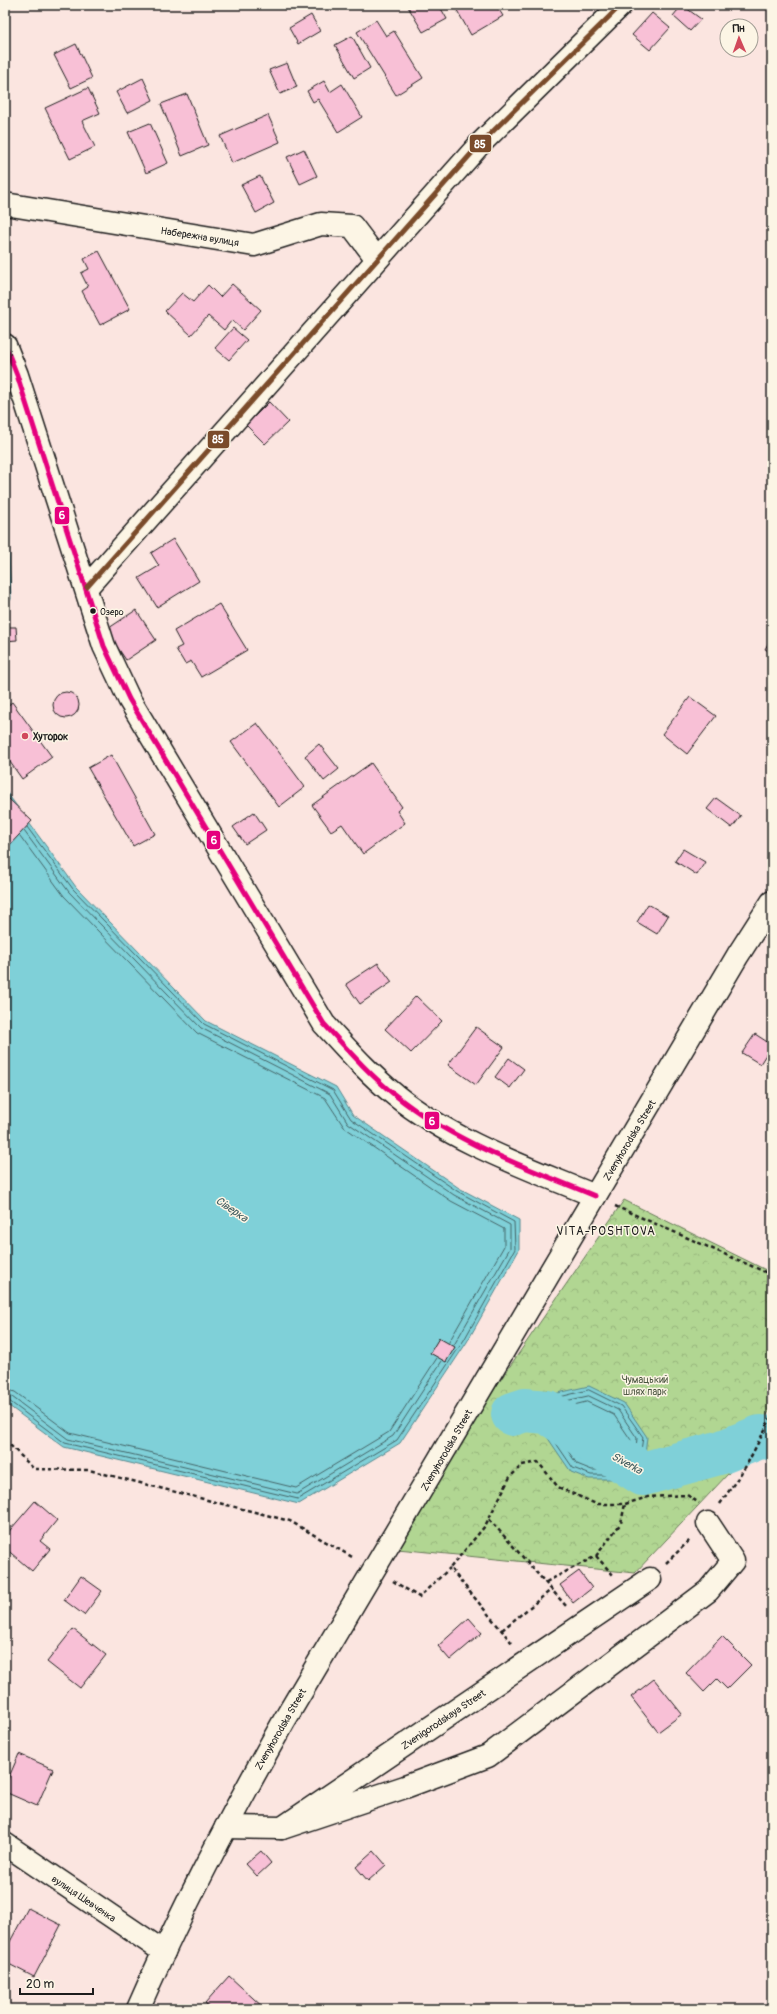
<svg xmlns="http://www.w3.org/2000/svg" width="777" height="2014" font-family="Pangolin,sans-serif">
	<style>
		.forest { fill: url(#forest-crowns); stroke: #667957 }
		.water { fill: #7fd0d8; stroke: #57888d }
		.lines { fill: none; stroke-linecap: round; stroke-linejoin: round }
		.shore { stroke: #446467; stroke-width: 1 }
		.river { stroke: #7fd0d8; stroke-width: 44 }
		.building { fill: #f8c0d6; stroke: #1c1c1c }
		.minor-casing { stroke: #1c1c1c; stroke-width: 25 }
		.path { stroke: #1c1c1c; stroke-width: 2.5; stroke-dasharray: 4 3; stroke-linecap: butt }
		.minor { stroke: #fcf5e5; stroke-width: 22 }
		.bus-1-casing { stroke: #fcf5e5; stroke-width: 8 }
		.bus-2-casing { stroke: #fcf5e5; stroke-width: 8 }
		.bus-1 { stroke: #e5007d; stroke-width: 5 }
		.bus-2 { stroke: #7a4b2a; stroke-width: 5 }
		.bus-dot { fill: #1c1c1c; stroke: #fcf5e5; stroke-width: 1.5 }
		.poi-dot { fill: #d1495b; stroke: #fcf5e5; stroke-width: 1.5 }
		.labels { text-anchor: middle; stroke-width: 3; stroke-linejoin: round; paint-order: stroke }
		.bus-label { font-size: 9px; fill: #1c1c1c; stroke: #fcf5e5; text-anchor: start }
		.street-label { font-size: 10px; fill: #1c1c1c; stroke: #fcf5e5 }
		.poi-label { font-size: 10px; font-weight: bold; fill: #1c1c1c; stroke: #fcf5e5; text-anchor: start }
		.park-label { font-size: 10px; fill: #49543f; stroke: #fcf5e5 }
		.water-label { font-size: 11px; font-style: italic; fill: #3f5b5e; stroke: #fcf5e5 }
		.quarter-label { font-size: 12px; letter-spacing: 1px; fill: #1c1c1c; stroke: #fcf5e5 }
		.line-badge { stroke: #fcf5e5; stroke-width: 1.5 }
		.badge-label { font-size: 11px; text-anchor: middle; font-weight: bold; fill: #fff }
	</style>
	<defs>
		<pattern id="forest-crowns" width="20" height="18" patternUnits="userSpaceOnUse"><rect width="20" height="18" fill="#b1d692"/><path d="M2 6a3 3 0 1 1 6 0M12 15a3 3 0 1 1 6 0" fill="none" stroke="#98b77d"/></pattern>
	</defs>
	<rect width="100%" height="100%" fill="#fbe5e0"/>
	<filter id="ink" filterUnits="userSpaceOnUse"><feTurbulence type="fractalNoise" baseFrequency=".025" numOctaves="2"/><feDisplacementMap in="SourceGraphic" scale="8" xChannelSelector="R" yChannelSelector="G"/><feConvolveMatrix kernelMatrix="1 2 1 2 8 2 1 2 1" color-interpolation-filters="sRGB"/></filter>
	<g filter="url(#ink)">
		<polygon class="forest" points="624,1200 772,1273 772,1406 743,1458 635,1573 388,1548 405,1519"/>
		<g class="water">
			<polygon points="5,501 7,508 11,599 5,609"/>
			<polygon points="5,790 76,887 206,1021 336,1087 353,1115 459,1188 519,1220 519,1250 467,1342 400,1443 299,1504 64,1447 5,1403"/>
			<polygon points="589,1386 624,1403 647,1437 643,1474 624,1479 589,1479 571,1472 543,1431 544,1417 547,1412 549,1395"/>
		</g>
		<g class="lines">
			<g class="shore">
				<polyline points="5,550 7,598 5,602"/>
				<polyline points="24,831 69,892 201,1028 330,1094 348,1123 454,1195 510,1225 510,1248 454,1345"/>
				<polyline points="20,836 64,896 197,1033 325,1098 344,1127 451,1201 504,1229 504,1246 449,1342"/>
				<polyline points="5,1389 15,1392 70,1433 296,1488 389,1432 437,1358"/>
				<polygon points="589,1390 621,1406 643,1437 638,1471 624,1475 591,1475 573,1468 547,1430 548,1419 551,1413 553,1399"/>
				<polyline points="5,1395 12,1397 68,1439 297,1494 393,1436 442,1361"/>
				<polygon points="589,1396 618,1410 637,1438 634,1467 623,1470 592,1470 577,1464 552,1428 553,1420 558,1403"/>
				<polyline points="5,1400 9,1401 65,1443 298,1499 397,1440 464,1340 515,1249 514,1222 457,1191 351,1119 333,1090 204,1024 73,889 27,827"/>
				<path d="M 587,1402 L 614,1415 L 631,1440 L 628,1463 C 621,1465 614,1464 606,1464 C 576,1464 574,1450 559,1427 L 563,1408 Z"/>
			</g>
			<polyline class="river" points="513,1414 525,1410 547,1412 643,1474 722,1452 760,1437 772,1438"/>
		</g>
		<g class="building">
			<polygon points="407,5 439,5 447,19 423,32"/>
			<polygon points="454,5 496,5 503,16 471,35"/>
			<polygon points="682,5 701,19 690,31 673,16"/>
			<polygon points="652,13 670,28 650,50 632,35"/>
			<polygon points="311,15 320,31 298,44 289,28"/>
			<polygon points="376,20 386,36 394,31 423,78 396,95 357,32"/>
			<polygon points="352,36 370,68 354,78 335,45"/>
			<polygon points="76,44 92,78 71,88 54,55"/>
			<polygon points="287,63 297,87 280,94 269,70"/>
			<polygon points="143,78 153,100 127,113 116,92"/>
			<polygon points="324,81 330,92 342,84 362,117 338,132 318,99 313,102 307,91"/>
			<polygon points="88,88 100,113 82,121 95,147 70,159 45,108"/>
			<polygon points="187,94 208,145 182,156 161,104"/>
			<polygon points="268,115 280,142 232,163 220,136"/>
			<polygon points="150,123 168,163 146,173 128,132"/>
			<polygon points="304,149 317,176 300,184 287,157"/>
			<polygon points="260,176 274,203 256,213 241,185"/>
			<polygon points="99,251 130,309 100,325 82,291 88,287 81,273 89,269 84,259"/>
			<polygon points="232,284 261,310 243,330 232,320 224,330 208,316 191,335 165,311 182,293 193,302 208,285 220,297"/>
			<polygon points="233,328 247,340 229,360 215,348"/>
			<polygon points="269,402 288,422 265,444 246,425"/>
			<polygon points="173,539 199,581 157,607 139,578 159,566 151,553"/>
			<polygon points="219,604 247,650 201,677 191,661 185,664 176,649 182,646 174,631"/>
			<polygon points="136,610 156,640 126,660 106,630"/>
			<polygon points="5,627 16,627 17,640 5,641"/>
			<polygon points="772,637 772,653 765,649"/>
			<circle cx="66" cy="705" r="13"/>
			<polygon points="690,697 716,716 687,754 662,734"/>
			<polygon points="12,702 52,757 22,779 5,755 5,708"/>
			<polygon points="257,723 305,787 279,807 231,742"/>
			<polygon points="319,744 339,769 324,781 305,756"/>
			<polygon points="111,755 155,834 133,846 88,768"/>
			<polygon points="371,763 402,807 397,811 405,823 363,854 342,824 331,831 312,805"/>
			<polygon points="8,798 32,821 5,850 5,801"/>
			<polygon points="716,798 741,816 732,828 707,809"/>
			<polygon points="254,812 266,830 245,844 233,827"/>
			<polygon points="683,849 705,862 697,875 675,861"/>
			<polygon points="648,904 668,916 657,934 637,922"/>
			<polygon points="378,963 392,982 360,1004 346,984"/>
			<polygon points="416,996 442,1021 411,1053 385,1029"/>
			<polygon points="476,1027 504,1047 476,1085 448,1065"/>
			<polygon points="755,1034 772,1045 760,1064 742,1053"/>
			<polygon points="509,1058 524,1069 510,1088 495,1077"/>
			<polygon points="772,1090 772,1101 767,1098"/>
			<polygon points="439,1338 455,1347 446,1362 430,1353"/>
			<polygon points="35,1501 57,1520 40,1541 50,1549 32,1571 5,1548 5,1536"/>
			<polygon points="579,1571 592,1588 573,1603 560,1585"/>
			<polygon points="81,1576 102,1591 84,1615 64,1600"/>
			<polygon points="469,1618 482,1633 450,1660 438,1646"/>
			<polygon points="73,1629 106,1655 80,1688 47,1662"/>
			<polygon points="722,1636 751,1665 727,1689 717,1679 704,1692 686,1673"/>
			<polygon points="654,1679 682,1714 658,1732 631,1697"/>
			<polygon points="19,1754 53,1769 37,1806 5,1792 5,1786"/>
			<polygon points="261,1851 271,1863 257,1876 246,1864"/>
			<polygon points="374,1851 386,1865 368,1881 356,1867"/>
			<polygon points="28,1908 61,1925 34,1977 5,1962 5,1951"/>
			<polygon points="229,1976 265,2009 212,2009 205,2003"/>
		</g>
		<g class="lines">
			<defs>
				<g id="minor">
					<polyline points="5,204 254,245 321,224 352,226 377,259"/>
					<path d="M 5,345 L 17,375 L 104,646 L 129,699 L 324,1024 C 347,1049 369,1074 395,1095 C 453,1142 528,1168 595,1196"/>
					<polyline points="87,587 479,145 621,5"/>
					<polyline points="226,1827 282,1828 650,1579"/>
					<polyline points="282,1828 405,1787 488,1756 708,1591 733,1561 708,1523"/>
					<polyline points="5,1844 164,1952"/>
					<path d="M 138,2009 C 181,1910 231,1815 284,1721 L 738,955 L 772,902"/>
				</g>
			</defs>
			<use href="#minor" class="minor-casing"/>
			<g class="path">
				<polyline points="615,1206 772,1275"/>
				<polyline points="5,1440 34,1469 89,1470 290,1521 354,1558"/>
				<polyline points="720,1504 746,1466 772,1416"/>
				<polyline points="489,1519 567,1607"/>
				<polyline points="596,1556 614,1576"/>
				<polyline points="666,1563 691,1539"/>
				<polyline points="393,1581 419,1597 450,1568"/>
				<polyline points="546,1582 596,1556 621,1523 625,1504"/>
				<polyline points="502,1630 552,1589"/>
				<polyline points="512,1643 450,1568 485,1526 510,1477 522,1465 538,1462 558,1487 596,1504 625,1504 648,1497 687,1495 699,1503"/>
			</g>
			<use href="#minor" class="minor"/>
			<defs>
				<path id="bus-1" d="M 5,345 L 17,375 L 104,646 L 129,699 L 324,1024 C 347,1049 369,1074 395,1095 C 453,1142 528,1168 595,1196"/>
				<polyline id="bus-2" points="87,587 479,145 621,5"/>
			</defs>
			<use href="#bus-1" class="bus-1-casing"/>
			<use href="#bus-2" class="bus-2-casing"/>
			<use href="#bus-1" class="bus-1"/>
			<use href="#bus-2" class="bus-2"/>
		</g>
	</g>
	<circle class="bus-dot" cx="93" cy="611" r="3.5"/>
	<circle class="poi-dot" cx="25" cy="736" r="4"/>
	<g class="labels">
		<g class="bus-label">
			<text x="100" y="615">Озеро</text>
		</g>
		<g class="street-label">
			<text transform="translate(200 236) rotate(9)" y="4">Набережна вулиця</text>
			<text transform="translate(629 1140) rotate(-59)" y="4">Zvenyhorodska Street</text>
			<text transform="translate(446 1450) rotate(-60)" y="4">Zvenyhorodska Street</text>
			<text transform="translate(443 1719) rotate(-34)" y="4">Zvenigorodskaya Street</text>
			<text transform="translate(280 1729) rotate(-60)" y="4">Zvenyhorodska Street</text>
			<text transform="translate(84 1898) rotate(34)" y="4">вулиця Шевченка</text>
		</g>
		<g class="poi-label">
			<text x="33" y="740">Хуторок</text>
		</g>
		<g class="park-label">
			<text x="645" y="1383">Чумацький<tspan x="645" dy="12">шлях парк</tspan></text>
		</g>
		<g class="water-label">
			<text transform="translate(232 1209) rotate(34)" y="4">Сіверка</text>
			<text transform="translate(627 1463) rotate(29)" y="4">Siverka</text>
		</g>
		<g class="quarter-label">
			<text x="606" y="1235">VITA-POSHTOVA</text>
		</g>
	</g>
	<g class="line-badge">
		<rect x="469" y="134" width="23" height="19" rx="4" fill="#7a4b2a"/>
		<rect x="207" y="430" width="23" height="19" rx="4" fill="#7a4b2a"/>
		<rect x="54" y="506" width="16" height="19" rx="4" fill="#e5007d"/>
		<rect x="206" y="830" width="15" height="20" rx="4" fill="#e5007d"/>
		<rect x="424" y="1111" width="16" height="19" rx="4" fill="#e5007d"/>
	</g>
	<g class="badge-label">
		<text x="480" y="148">85</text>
		<text x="218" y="443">85</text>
		<text x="62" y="519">6</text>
		<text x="214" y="844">6</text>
		<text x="432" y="1125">6</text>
	</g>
	<rect width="777" height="2014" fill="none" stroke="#fcf5e5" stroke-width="20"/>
	<rect x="10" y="10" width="757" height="1994" fill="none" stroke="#1c1c1c" stroke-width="1.5" filter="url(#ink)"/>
	<g transform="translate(739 38) rotate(358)"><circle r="19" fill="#fcf5e5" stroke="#a29e95"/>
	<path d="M0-3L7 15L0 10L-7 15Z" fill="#d1495b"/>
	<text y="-6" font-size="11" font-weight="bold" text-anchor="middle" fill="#1c1c1c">Пн</text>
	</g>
	<path d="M20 1988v6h73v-6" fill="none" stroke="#1c1c1c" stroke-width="2"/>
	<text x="26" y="1988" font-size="12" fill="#1c1c1c" stroke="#fcf5e5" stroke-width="3" paint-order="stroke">20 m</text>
</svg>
